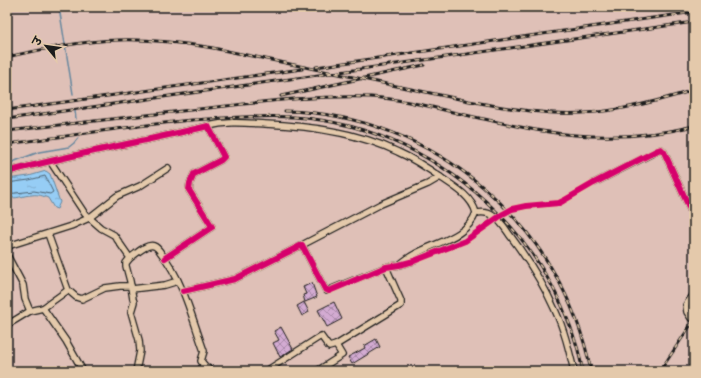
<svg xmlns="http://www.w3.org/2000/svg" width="701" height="378" font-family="Delius,'Playpen Sans Deva',sans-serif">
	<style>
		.water { fill: url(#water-ripples); stroke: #65869e }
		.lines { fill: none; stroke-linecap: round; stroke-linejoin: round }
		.shore { stroke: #4d6373; stroke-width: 1 }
		.stream { stroke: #65869e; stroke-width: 1.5 }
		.building { fill: url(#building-cross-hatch); stroke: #1c1c1c }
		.minor-tunnel { stroke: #b89f98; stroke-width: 5.5; stroke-dasharray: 5.5 3; stroke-linecap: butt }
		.minor-casing { stroke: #1c1c1c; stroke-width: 8 }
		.minor { stroke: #e4c9ab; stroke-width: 5.5 }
		.rail-casing { stroke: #1c1c1c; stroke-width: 3 }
		.rail { stroke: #e4c9ab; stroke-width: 1.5; stroke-dasharray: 4.5; stroke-linecap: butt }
		.cycleway-casing { stroke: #e4c9ab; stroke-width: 8 }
		.cycleway { stroke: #d6006c; stroke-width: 6 }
	</style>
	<defs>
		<pattern id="water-ripples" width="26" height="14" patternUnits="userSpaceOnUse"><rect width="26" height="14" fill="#96cdf5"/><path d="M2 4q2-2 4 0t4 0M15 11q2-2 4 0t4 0" fill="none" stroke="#81afd1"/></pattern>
		<pattern id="building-cross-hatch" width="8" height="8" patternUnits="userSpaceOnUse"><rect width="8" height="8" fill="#d3abd2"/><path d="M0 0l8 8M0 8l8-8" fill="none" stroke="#aa8aaa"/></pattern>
	</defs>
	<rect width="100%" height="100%" fill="#dfc0b7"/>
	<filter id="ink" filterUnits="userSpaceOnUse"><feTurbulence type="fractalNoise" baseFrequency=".025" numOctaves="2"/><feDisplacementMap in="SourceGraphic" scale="8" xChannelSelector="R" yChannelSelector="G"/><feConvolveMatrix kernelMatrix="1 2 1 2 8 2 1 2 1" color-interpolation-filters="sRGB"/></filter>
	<g filter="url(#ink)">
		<path class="water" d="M 46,171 L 50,174 L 60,202 L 57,209 L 54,208 L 48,198 C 43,196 38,194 32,195 C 24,195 15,200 7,197 L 7,179 L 29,176 Z"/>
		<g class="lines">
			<polyline class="shore" points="7,183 29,180 45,176 53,192 50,194 34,191 7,194"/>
			<g class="stream">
				<polyline points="59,7 73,94"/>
				<polyline points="75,111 76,119"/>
				<polyline points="7,164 39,152 69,147 74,143 78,138"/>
			</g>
		</g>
		<g class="building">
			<polygon points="312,283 317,297 305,302 303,295 306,294 303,287"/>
			<polygon points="304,302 309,312 302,316 297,306"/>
			<polygon points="334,302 342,319 327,327 318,310"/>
			<polygon points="281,327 293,349 280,357 273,343 279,340 274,331"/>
			<polygon points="376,339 380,347 352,364 348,357 365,348 364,346"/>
		</g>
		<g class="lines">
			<polyline class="minor-tunnel" points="414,261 465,241 503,214 512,209 526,206 559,203 594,183"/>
			<defs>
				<g id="minor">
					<path d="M 208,126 C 228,121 245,123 265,124 C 310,126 357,132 398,152 C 414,159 429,169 443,179 C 455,187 472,197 476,213 C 466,238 436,242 415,254 C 409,257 404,261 399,265"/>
					<polyline points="50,161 85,214 101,228 114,235 130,258 126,263 126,266 130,281 133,299 134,302 131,312 139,340 140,351 136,371"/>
					<path d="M 7,172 C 73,154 141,142 208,126 L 224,157 L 221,160 L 194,174 L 190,183 L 189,190 L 211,225 L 212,227 L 165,258"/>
					<polyline points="594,183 661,149 664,152 694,218"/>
					<path d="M 476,213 C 482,212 488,212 493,216 C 500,220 505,228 509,234 C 527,258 543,283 555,310 C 564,329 569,350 574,371"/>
					<polyline points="7,236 9,246"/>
					<polyline points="302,245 381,204 428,184 440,177"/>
					<polyline points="7,251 9,246 11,245 71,226 89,218 117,196 140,186 168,168"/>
					<polyline points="7,255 23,285 25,299 30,311"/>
					<path d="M 130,258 C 136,254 147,243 154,246 C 157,247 159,250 161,253 C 183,280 192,318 204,351 L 201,361 L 204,365 L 199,371"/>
					<polyline points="132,289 165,285 178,281"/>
					<polyline points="68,290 76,297 82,299 105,288 120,286 131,286"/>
					<polyline points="183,291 235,279 302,245 325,289 327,291 386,267 399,265 414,261"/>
					<polyline points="43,308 66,341 83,371"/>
					<polyline points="691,318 687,312 686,305 694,294"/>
					<polyline points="7,325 30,311 43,308 68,290 48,234"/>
					<polyline points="336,345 401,305 401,301 386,267"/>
					<polyline points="204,365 211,371"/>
					<polyline points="266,371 321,336 329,347 336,345 342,355 317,371"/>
				</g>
			</defs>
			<use href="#minor" class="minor-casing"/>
			<use href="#minor" class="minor"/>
			<defs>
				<g id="rail">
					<path d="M 7,57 C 43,49 81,41 119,40 C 150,39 182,43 213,48 L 469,101 C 497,106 525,112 554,113 C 601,116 649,104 694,90"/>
					<polyline points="316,67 694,12"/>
					<polyline points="281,96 424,65"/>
					<polyline points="7,110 302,69"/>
					<path d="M 285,111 C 435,114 562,225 591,371"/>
					<polyline points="7,119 694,22"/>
					<path d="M 7,131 C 74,123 141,116 208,108 C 262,102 316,95 371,97 C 404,99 438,109 470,116 C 494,121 518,127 542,131 C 592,139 645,138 694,126"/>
					<path d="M 7,144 C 69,136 130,126 192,120 C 226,118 260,115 294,117 C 371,122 443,158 497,212 C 540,255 571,311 583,371"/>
					<polyline points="660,371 694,320"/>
				</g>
			</defs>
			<use href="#rail" class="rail-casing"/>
			<use href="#rail" class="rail"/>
			<defs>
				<g id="cycleway">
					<path d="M 7,172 C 73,154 141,142 208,126 L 224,157 L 221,160 L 194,174 L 190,183 L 189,190 L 211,225 L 212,227 L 165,258"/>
					<polyline points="183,291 235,279 302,245 325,289 329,291 386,267 399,265 414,261 465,241 503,214 512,209 526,206 559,203 563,201 594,183 658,150 661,149 664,152 694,218"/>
				</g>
			</defs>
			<use href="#cycleway" class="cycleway-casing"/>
			<use href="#cycleway" class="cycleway"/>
		</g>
	</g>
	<rect width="701" height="378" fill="none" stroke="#e4c9ab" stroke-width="24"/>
	<rect x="12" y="12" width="677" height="354" fill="none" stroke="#1c1c1c" stroke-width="1.5" filter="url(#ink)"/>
	<g transform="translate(46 46) rotate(299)" stroke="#e4c9ab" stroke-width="3" paint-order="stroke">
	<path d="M0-3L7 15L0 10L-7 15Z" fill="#1c1c1c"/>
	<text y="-6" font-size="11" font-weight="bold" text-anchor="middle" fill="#1c1c1c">उ</text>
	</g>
</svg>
